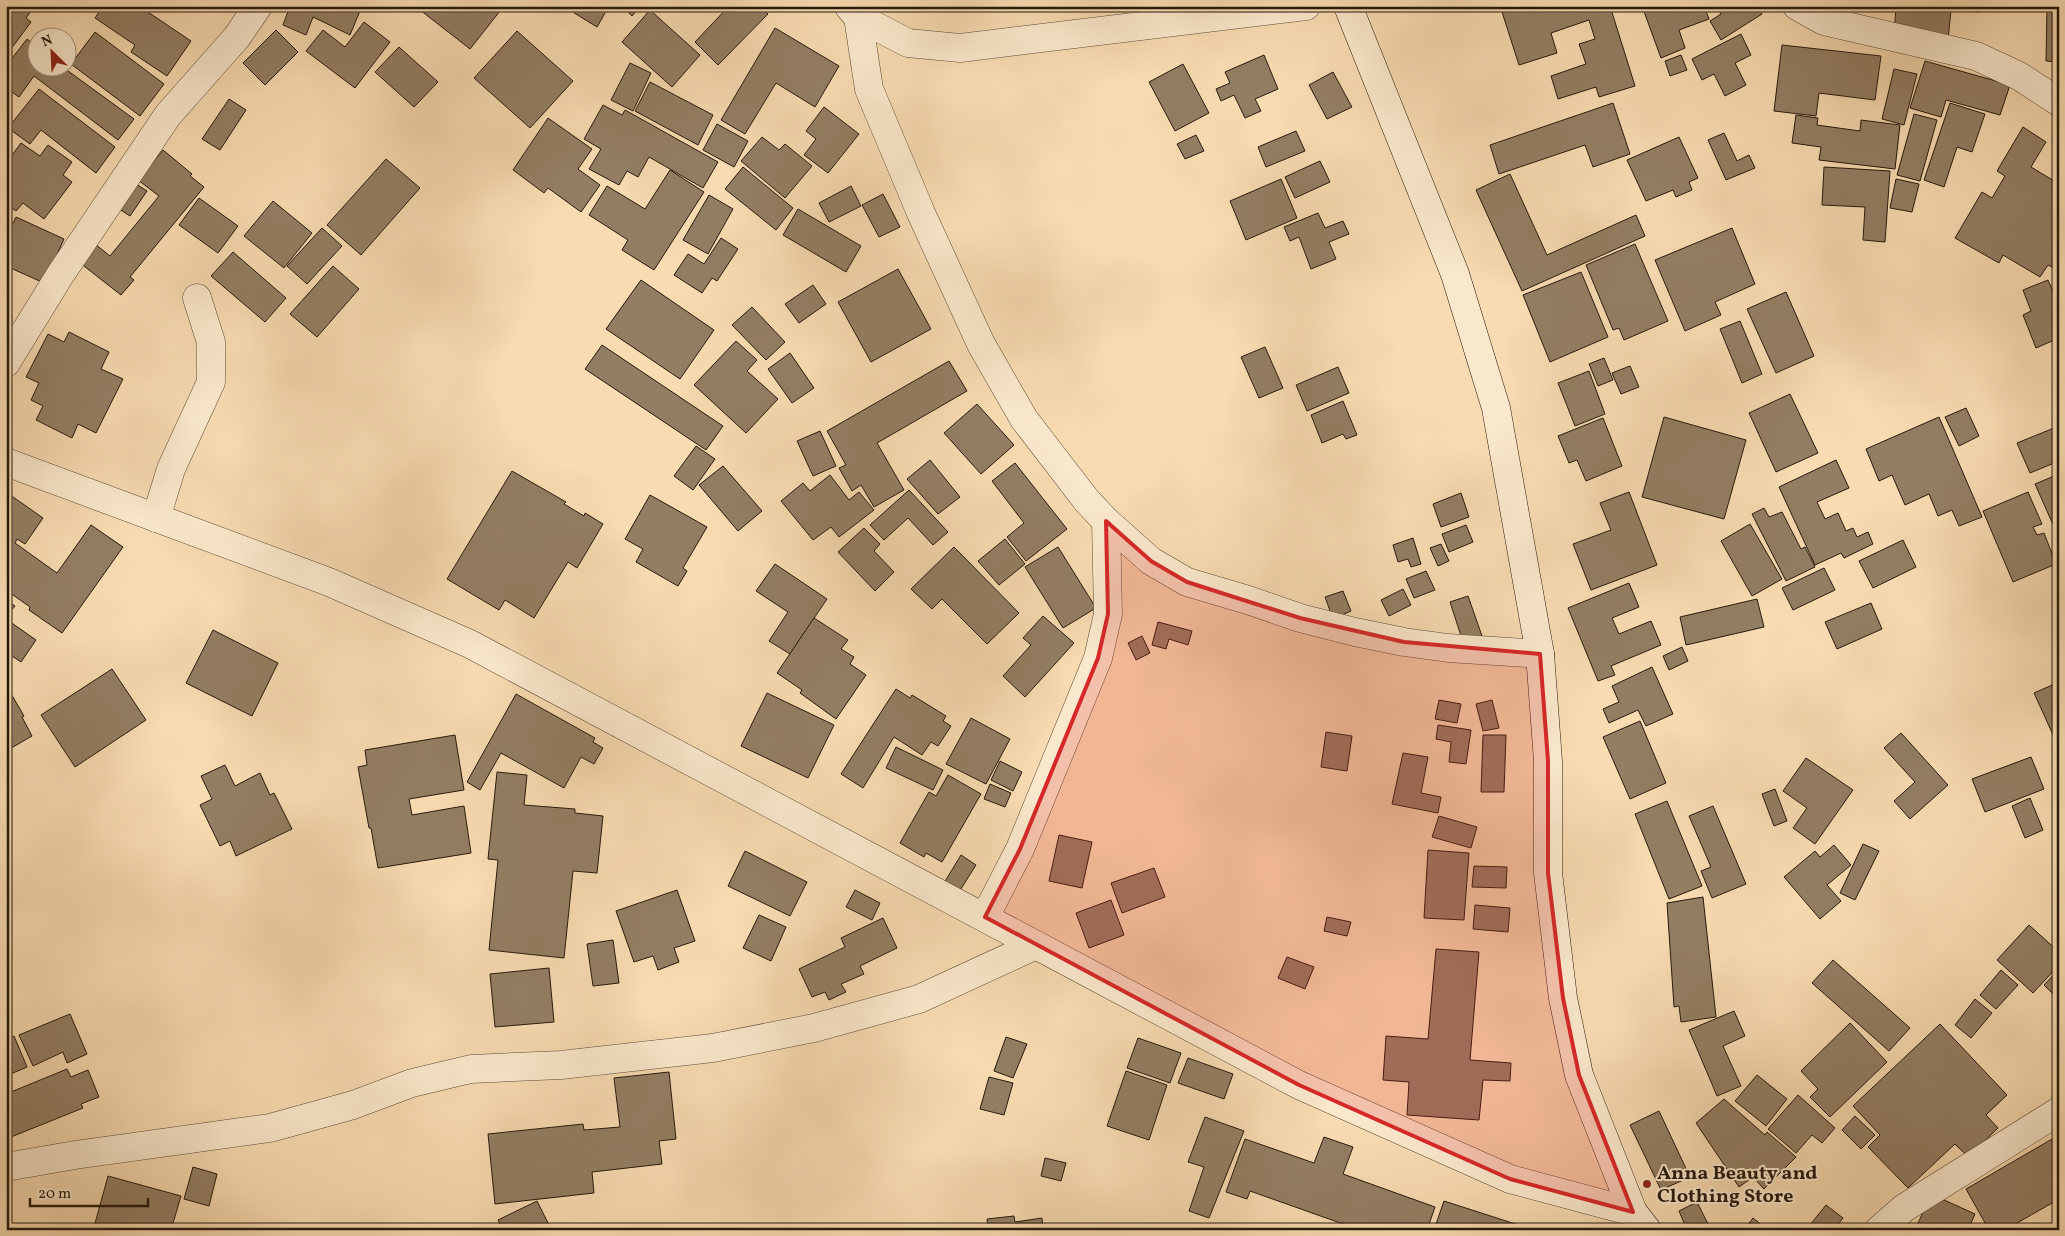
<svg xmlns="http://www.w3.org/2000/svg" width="2065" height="1236" font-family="Vollkorn,serif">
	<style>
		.building { fill: #937e63; stroke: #25190e }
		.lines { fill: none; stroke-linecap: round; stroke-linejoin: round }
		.street-casing { stroke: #5a4a37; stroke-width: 29 }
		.secondary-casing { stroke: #25190e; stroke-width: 29 }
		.street { stroke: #fae8cc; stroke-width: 28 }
		.secondary { stroke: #fae8cc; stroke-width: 28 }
		.marked { fill: #d62828; fill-opacity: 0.2; stroke: #d62828; stroke-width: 4; stroke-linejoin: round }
		.poi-dot { fill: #8f2418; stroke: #fae8cc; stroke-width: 2 }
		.labels { text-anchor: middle; stroke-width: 4; stroke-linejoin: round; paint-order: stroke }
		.poi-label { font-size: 20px; font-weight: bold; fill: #25190e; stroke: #fae8cc; text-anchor: start }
	</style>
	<rect width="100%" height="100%" fill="#f8dbb1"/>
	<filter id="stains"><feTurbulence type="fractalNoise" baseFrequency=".004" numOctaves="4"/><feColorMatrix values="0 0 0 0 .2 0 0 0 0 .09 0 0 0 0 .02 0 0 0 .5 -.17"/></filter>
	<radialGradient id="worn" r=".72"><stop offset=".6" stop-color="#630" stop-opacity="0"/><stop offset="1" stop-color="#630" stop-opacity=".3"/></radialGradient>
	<g class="building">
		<polygon points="6,6 35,6 26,18 31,22 11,49 6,46"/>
		<polygon points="103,6 139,6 191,41 167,76 131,52 135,45 95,18"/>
		<polygon points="290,6 362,6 350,35 313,17 306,35 283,25"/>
		<polygon points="415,6 504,6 470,49"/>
		<polygon points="563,6 609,6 597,27"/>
		<polygon points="622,6 641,6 632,16"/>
		<polygon points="729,6 759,6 768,14 718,65 695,42"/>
		<polygon points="1518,6 1610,6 1635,86 1599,97 1596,87 1558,99 1551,76 1586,64 1579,44 1595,39 1589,20 1551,33 1557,53 1519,65 1502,12"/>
		<polygon points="1642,6 1704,6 1709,19 1679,30 1685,48 1661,58"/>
		<polygon points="1717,6 1756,6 1762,14 1721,40 1710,21 1721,14"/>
		<polygon points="1896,6 1980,6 1980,12 1951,10 1948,40 1894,36"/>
		<polygon points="2047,6 2059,6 2059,62 2046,61"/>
		<polygon points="650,10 700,55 672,87 622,42"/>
		<polygon points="364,22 390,42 355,88 306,51 323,30 345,47"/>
		<polygon points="775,28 839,66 815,107 776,83 745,134 721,120"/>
		<polygon points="276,30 298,52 265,85 243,63"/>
		<polygon points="517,31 573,81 530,128 474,78"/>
		<polygon points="95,32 164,84 140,116 71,64"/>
		<polygon points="1741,34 1751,55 1735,63 1746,85 1725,96 1714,74 1702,80 1692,59"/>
		<polygon points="27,39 38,48 38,68 64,68 134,119 118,140 34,76 19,97 6,88 6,66"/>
		<polygon points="1782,45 1881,56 1875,100 1819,93 1816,116 1774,111"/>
		<polygon points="399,47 438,82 414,107 375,72"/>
		<polygon points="1264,55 1278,89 1255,99 1261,111 1245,118 1234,95 1221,101 1216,89 1230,83 1225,72"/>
		<polygon points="1681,55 1687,70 1670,76 1665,61"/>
		<polygon points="1925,61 2010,85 2000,115 1946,100 1941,117 1910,108"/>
		<polygon points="630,63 651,73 633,111 611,100"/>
		<polygon points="1183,64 1209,113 1175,131 1149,82"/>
		<polygon points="1894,69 1917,74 1904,125 1882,119"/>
		<polygon points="1333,72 1352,107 1327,119 1309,85"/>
		<polygon points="650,82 713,115 698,145 635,111"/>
		<polygon points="39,89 115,147 96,173 41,130 30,144 8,128"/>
		<polygon points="229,99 246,110 220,150 202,139"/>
		<polygon points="1613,103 1630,154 1593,167 1585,145 1499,174 1490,145"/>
		<polygon points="1950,103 1985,114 1972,152 1957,147 1944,187 1924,180"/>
		<polygon points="603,105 622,115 625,110 718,162 703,188 649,157 638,177 627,171 619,185 589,169 601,149 584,139"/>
		<polygon points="824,107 859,134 828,173 804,155 816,139 806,131"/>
		<polygon points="1914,114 1937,120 1920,181 1897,175"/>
		<polygon points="1796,115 1818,118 1817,125 1860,131 1861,120 1900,125 1895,169 1819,160 1821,147 1792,143"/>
		<polygon points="548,118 592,149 578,169 600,185 581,212 548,188 544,193 513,170"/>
		<polygon points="717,124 748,141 734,167 703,150"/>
		<polygon points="2023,127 2046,142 2031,167 2059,184 2059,271 2048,265 2040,277 2003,255 1999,263 1955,238 1982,192 1992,198 2005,176 1997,171"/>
		<polygon points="1296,131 1305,151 1266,167 1258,147"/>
		<polygon points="1724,133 1737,161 1749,155 1755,168 1726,180 1708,140"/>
		<polygon points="1196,135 1204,151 1185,159 1177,144"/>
		<polygon points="762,137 779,150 785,144 812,166 785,198 741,161"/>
		<polygon points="1679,137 1698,178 1689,182 1692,190 1676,197 1673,190 1646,201 1627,160"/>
		<polygon points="21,143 40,156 48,145 72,162 63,175 72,182 44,219 23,203 16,211 6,204 6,163"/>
		<polygon points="163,150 192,174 190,176 204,187 130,277 134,280 121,295 75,259 90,240 110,256 159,196 138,180"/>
		<polygon points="386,159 420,188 361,255 327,225"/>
		<polygon points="1320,161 1330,182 1295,198 1285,177"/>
		<polygon points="743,167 793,208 776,230 725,189"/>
		<polygon points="1824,167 1890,171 1885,242 1863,240 1865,207 1822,205"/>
		<polygon points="670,170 704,192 654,270 622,250 628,240 589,215 607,186 645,209"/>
		<polygon points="1510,174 1547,255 1636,215 1645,236 1522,291 1476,190"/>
		<polygon points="1281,179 1297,218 1246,240 1230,201"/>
		<polygon points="1896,179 1919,184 1912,212 1890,208"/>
		<polygon points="130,180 147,191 130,216 113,205"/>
		<polygon points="851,186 861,206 829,222 819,203"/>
		<polygon points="883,194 900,227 879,237 862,205"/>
		<polygon points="709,195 733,209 708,254 683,240"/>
		<polygon points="199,198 238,226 218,253 179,225"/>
		<polygon points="273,201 312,233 284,268 244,236"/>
		<polygon points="798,209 861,246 846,272 783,235"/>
		<polygon points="1318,213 1325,228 1343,221 1349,234 1329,242 1336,259 1311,269 1299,237 1290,241 1284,227"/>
		<polygon points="16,217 64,239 44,283 6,266 6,237"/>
		<polygon points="322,228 342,246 307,284 287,266"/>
		<polygon points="1732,228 1755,284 1715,302 1721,315 1685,331 1655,260"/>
		<polygon points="721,238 738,249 717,281 712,278 702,293 674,275 688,254 704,264"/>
		<polygon points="1635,244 1668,321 1624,340 1619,328 1613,330 1586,265"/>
		<polygon points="233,252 286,298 265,322 211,276"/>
		<polygon points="333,266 359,289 317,337 290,314"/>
		<polygon points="898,269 931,329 871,362 838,302"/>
		<polygon points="1581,272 1608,337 1550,362 1523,295"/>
		<polygon points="641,280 714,330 680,379 606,329"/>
		<polygon points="2048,280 2054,294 2059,292 2059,338 2036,348 2023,315 2031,311 2023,290"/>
		<polygon points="813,285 826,304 799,323 785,304"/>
		<polygon points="1786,292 1814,356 1776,373 1747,309"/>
		<polygon points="752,307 785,342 766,360 732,325"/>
		<polygon points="1740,321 1762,374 1742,383 1720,329"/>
		<polygon points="69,332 109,352 101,369 123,379 96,433 78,424 72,438 36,420 43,406 31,400 39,383 26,377 48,334 64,342"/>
		<polygon points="736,341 757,360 747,371 778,399 746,433 694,385"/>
		<polygon points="602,345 723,426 706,450 585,369"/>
		<polygon points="1265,347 1283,388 1259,398 1241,357"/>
		<polygon points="790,353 814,388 792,403 768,369"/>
		<polygon points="1604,358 1613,380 1598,386 1589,364"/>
		<polygon points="949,361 967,391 877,443 904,490 874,507 861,485 852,491 839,468 846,465 827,431"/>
		<polygon points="1630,366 1639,387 1621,394 1612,373"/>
		<polygon points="1338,367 1349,393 1307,411 1296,385"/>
		<polygon points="1589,371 1605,414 1575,426 1558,383"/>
		<polygon points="1790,394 1818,453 1776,472 1749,413"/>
		<polygon points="1343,401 1357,435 1346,439 1343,434 1322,443 1311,415"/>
		<polygon points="977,404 1014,445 981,474 944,433"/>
		<polygon points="1966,408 1979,436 1959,446 1945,417"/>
		<polygon points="1664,417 1746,440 1724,519 1642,497"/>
		<polygon points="1939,417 1982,517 1959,526 1952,510 1938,516 1929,494 1905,505 1892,475 1879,481 1866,449"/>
		<polygon points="1603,418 1622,466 1586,481 1577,460 1569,463 1558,436"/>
		<polygon points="2059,426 2059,461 2030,473 2017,443"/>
		<polygon points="820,431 836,466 813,476 797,441"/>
		<polygon points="696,446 715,459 693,490 674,476"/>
		<polygon points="930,460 960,497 938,514 907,479"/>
		<polygon points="1836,460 1849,488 1817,502 1825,519 1838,513 1846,531 1853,528 1857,537 1868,532 1873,544 1844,558 1841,553 1815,565 1779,487"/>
		<polygon points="1015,463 1067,529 1026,561 1007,537 1024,523 992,481"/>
		<polygon points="723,466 762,511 738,531 699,485"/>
		<polygon points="512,471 566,502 564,504 584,516 585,513 603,524 577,568 568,562 534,618 505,600 499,610 447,579"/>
		<polygon points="2059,474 2059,538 2035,484"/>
		<polygon points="830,475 849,500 859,492 874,510 839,537 831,527 813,540 781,501 803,483 810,491"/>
		<polygon points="909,490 948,532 933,545 908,518 884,540 870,525"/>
		<polygon points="6,492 43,518 25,544 17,539 15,543 57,573 91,525 123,547 62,633 29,610 30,607 6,590"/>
		<polygon points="1629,492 1657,565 1591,590 1573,544 1611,530 1600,503"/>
		<polygon points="2028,492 2042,524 2033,527 2037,535 2044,533 2056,564 2013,582 1983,511"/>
		<polygon points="1461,493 1469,517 1441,527 1433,504"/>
		<polygon points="650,495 707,527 683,568 687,571 678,586 636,562 643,549 625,539"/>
		<polygon points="1764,508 1769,517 1782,512 1801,549 1805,547 1815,567 1786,581 1752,514"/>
		<polygon points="1750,524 1782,579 1752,596 1721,541"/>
		<polygon points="1466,525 1473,542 1449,552 1442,534"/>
		<polygon points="864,528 880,544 874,551 894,572 875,591 838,552"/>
		<polygon points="1413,538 1421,564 1411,567 1408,559 1398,562 1393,545"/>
		<polygon points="1005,539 1025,564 999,585 978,561"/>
		<polygon points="1903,540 1916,567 1873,588 1859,561"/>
		<polygon points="1441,544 1449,561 1438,566 1430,548"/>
		<polygon points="954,547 1019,613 987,644 942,599 932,609 911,589"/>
		<polygon points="1058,547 1096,608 1063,628 1025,567"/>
		<polygon points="775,564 827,599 790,654 769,641 788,612 756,591"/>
		<polygon points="1824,568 1835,590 1793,610 1782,588"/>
		<polygon points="1426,571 1435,590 1414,598 1406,579"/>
		<polygon points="1629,583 1639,607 1612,618 1619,634 1651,621 1661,645 1611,666 1615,675 1598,681 1568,608"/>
		<polygon points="1403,589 1411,605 1389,616 1381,600"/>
		<polygon points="1343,591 1351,611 1333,619 1325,597"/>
		<polygon points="1468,596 1482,636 1463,642 1450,602"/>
		<polygon points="1757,599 1764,627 1686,645 1680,617"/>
		<polygon points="6,600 15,606 6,617"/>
		<polygon points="1871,603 1882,629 1837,649 1825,622"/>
		<polygon points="1043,616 1074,643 1025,697 1003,676 1031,645 1023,638"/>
		<polygon points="814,618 848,640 841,649 854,657 850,664 866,675 836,719 800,693 802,690 777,673"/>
		<polygon points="6,619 36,640 21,662 6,652"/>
		<polygon points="1158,622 1192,631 1188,645 1169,639 1166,649 1152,645"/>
		<polygon points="213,630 278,663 252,716 186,683"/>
		<polygon points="1142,636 1150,653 1136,660 1128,643"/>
		<polygon points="1682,647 1688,661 1669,670 1663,656"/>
		<polygon points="1652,667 1673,714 1646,726 1638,710 1609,723 1603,709 1619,702 1612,686"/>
		<polygon points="112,669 146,720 75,767 41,715"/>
		<polygon points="2059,682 2059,748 2034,693"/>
		<polygon points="6,685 24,716 22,717 32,736 6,751"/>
		<polygon points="896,689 910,698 912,695 946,716 943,721 951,726 938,746 931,742 922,755 894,737 863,788 841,774"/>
		<polygon points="767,693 834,725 808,778 741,746"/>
		<polygon points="516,694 595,738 593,742 603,748 594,764 581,757 564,788 501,753 480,790 467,782"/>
		<polygon points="1439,700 1461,704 1457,723 1435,719"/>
		<polygon points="1492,700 1499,728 1483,731 1476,704"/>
		<polygon points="971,718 1010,739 986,784 946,764"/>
		<polygon points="1640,721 1666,783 1630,799 1603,737"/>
		<polygon points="1438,725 1471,730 1466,764 1449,762 1451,742 1436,739"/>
		<polygon points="1326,732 1352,736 1347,771 1321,767"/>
		<polygon points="1901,733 1948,785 1910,819 1894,801 1915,782 1884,748"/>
		<polygon points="455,735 464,790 409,799 412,815 464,806 471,853 378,868 371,828 369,828 358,767 367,765 365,750"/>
		<polygon points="1483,735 1506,735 1504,792 1481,792"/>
		<polygon points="896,747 943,770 933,790 886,768"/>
		<polygon points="1403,753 1428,757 1421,793 1441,797 1438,813 1392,804"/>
		<polygon points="2031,757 2044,789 1985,812 1972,779"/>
		<polygon points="1806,758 1853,790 1815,844 1793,828 1807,808 1783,791"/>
		<polygon points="1000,761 1022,772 1013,791 991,780"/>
		<polygon points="225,765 235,786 260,773 270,795 274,793 292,829 236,856 230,841 220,846 200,805 212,799 201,776"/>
		<polygon points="497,772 527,775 524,805 575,809 575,813 603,816 597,873 573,871 564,958 489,950 498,860 488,859"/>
		<polygon points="948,775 981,794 942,862 926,853 924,857 900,843 929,792 936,796"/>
		<polygon points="990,784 1011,793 1005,807 984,799"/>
		<polygon points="1775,789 1787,821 1774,826 1762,794"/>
		<polygon points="2030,798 2043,830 2025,838 2012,806"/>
		<polygon points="1667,801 1702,886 1669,899 1635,814"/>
		<polygon points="1713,806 1746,884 1712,898 1701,871 1711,867 1689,816"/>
		<polygon points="1439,816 1477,827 1471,848 1432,837"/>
		<polygon points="1059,835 1092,842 1082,888 1049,881"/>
		<polygon points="1863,844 1879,851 1855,900 1840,893"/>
		<polygon points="1834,845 1851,865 1827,885 1841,901 1820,919 1784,877 1815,851 1820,857"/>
		<polygon points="1428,850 1469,853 1464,920 1424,918"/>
		<polygon points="745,851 807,882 790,916 728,886"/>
		<polygon points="961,855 976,865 959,892 944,883"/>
		<polygon points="1474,866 1507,867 1506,888 1472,887"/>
		<polygon points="1154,868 1165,897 1122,913 1111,883"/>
		<polygon points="677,890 695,941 674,948 679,962 658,970 653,956 634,962 616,911"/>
		<polygon points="855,890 880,903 872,920 846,907"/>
		<polygon points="1703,897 1716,1017 1681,1022 1679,1006 1674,1007 1667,903"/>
		<polygon points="1111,900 1124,935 1089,948 1076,913"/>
		<polygon points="1475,905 1510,908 1508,932 1473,929"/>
		<polygon points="759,915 786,927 771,961 743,948"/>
		<polygon points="1327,917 1351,922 1347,936 1324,931"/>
		<polygon points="883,918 897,948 860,966 864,974 841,984 846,992 829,1000 825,992 812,997 799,969 845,947 841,938"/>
		<polygon points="2029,925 2059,952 2059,965 2033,993 1997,960"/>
		<polygon points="613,940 619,983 593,986 587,944"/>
		<polygon points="1436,949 1479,952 1470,1060 1511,1063 1510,1081 1483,1080 1479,1120 1407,1115 1409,1082 1383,1080 1386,1036 1428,1039"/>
		<polygon points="1287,957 1314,967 1305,989 1278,978"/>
		<polygon points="1833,960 1910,1028 1889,1051 1812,983"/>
		<polygon points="549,968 554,1022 495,1027 490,974"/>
		<polygon points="2059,969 2059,1000 2044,985"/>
		<polygon points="2001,970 2018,985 1996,1009 1980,995"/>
		<polygon points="1975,999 1992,1013 1971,1038 1955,1025"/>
		<polygon points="1734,1011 1745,1036 1723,1046 1741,1086 1717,1096 1689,1030"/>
		<polygon points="70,1014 87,1054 67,1063 63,1052 33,1066 19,1035"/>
		<polygon points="1850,1023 1887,1062 1830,1117 1810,1097 1818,1089 1801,1071"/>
		<polygon points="1940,1024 2007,1095 1986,1115 1998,1128 1968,1157 1955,1144 1908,1188 1868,1147 1880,1135 1853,1106"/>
		<polygon points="14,1036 27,1067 6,1076 6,1039"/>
		<polygon points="1006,1037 1027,1044 1013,1078 994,1071"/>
		<polygon points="1138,1038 1181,1053 1170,1083 1127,1068"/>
		<polygon points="1188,1058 1233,1074 1224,1099 1178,1083"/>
		<polygon points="67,1069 71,1077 88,1070 99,1097 81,1104 83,1108 6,1139 6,1094"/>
		<polygon points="1126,1071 1167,1085 1149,1140 1107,1126"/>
		<polygon points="669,1072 676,1139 659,1141 662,1164 592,1172 594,1193 495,1204 488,1134 583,1124 584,1130 620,1127 614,1078"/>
		<polygon points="1757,1075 1787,1099 1766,1126 1735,1101"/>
		<polygon points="989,1077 1013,1083 1004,1115 980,1109"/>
		<polygon points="1798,1095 1835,1128 1822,1143 1812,1135 1796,1153 1768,1129"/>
		<polygon points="1724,1099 1765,1135 1767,1132 1796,1157 1764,1189 1753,1177 1739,1187 1696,1123"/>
		<polygon points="1659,1111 1690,1177 1661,1190 1630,1125"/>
		<polygon points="1855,1116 1875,1135 1861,1149 1842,1130"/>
		<polygon points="1205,1117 1244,1131 1209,1218 1189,1211 1204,1167 1188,1162"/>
		<polygon points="2059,1135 2059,1199 2005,1230 1989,1230 1966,1189"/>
		<polygon points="1324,1137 1353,1147 1343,1174 1435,1207 1427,1230 1360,1230 1250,1191 1247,1199 1226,1192 1245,1139 1314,1163"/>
		<polygon points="1045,1158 1066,1163 1061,1181 1041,1176"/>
		<polygon points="193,1167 217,1174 209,1206 184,1199"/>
		<polygon points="108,1176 181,1196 171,1230 104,1230 94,1227"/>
		<polygon points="1931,1194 1975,1214 1968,1230 1915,1230"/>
		<polygon points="537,1201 549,1225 539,1230 502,1230 498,1220"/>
		<polygon points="1444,1201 1534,1230 1434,1230"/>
		<polygon points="1697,1202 1711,1230 1687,1230 1679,1211"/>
		<polygon points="1826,1205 1843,1218 1834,1230 1806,1230"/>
		<polygon points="1014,1216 1015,1222 1042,1218 1043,1230 988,1230 987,1219"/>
		<polygon points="1753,1218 1768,1230 1744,1230"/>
	</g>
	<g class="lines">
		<defs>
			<g id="street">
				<polyline points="1797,6 1824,21 1976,56 2019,76 2059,102"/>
				<polyline points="849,7 858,17 908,43 960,48 1306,6"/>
				<polyline points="858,17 869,89 921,213 981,344 1024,419 1087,501 1106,521 1151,561 1187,582 1248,600 1300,618 1355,632 1404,642 1448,648 1540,654"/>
				<polyline points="6,363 60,275 168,115 237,37 258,6"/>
				<polyline points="6,462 329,582 470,644 1299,1085 1510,1179 1633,1212"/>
				<polyline points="156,518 171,469 211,382 211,342 197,298"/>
				<polyline points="985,917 1020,849 1098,658 1108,614 1106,521"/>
				<polyline points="6,1167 75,1155 270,1128 353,1105 412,1083 471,1069 561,1065 713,1048 814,1028 919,999 1036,945"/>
				<polyline points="1879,1230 1904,1208 2059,1111"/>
			</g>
			<polyline id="secondary" points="1348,6 1455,274 1496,408 1540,654 1548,761 1548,873 1563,998 1579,1075 1633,1212 1647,1230"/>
		</defs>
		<use href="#street" class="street-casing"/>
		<use href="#secondary" class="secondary-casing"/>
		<use href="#street" class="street"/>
		<use href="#secondary" class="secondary"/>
	</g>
	<path class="marked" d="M 1106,521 L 1151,561 L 1187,582 L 1300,618 L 1404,642 L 1540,654 L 1548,761 L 1548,873 L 1563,998 L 1579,1075 L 1633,1212 L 1510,1179 L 1299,1085 L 985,917 L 1020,849 L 1098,658 L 1108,614 Z"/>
	<circle class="poi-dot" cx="1647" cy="1184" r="5"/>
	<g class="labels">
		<g class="poi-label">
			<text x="1657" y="1179">Anna Beauty and<tspan x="1657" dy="23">Clothing Store</tspan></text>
		</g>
	</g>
	<rect width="2065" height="1236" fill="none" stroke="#f8dbb1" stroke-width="25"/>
	<rect x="8" y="8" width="2050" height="1221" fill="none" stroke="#25190e" stroke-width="2.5"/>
	<rect x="12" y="12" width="2040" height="1211" fill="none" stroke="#25190e"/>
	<g transform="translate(52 52) rotate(336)"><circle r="24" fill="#fae8cc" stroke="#a59580"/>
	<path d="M0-4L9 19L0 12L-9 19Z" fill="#8f2418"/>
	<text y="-8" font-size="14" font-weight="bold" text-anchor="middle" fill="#25190e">N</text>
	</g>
	<path d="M30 1198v8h118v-8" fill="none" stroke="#25190e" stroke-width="2.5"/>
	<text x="38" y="1198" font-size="15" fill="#25190e" stroke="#fae8cc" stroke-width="4" paint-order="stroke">20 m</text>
	<rect width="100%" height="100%" filter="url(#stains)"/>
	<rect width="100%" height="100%" fill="url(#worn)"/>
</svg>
